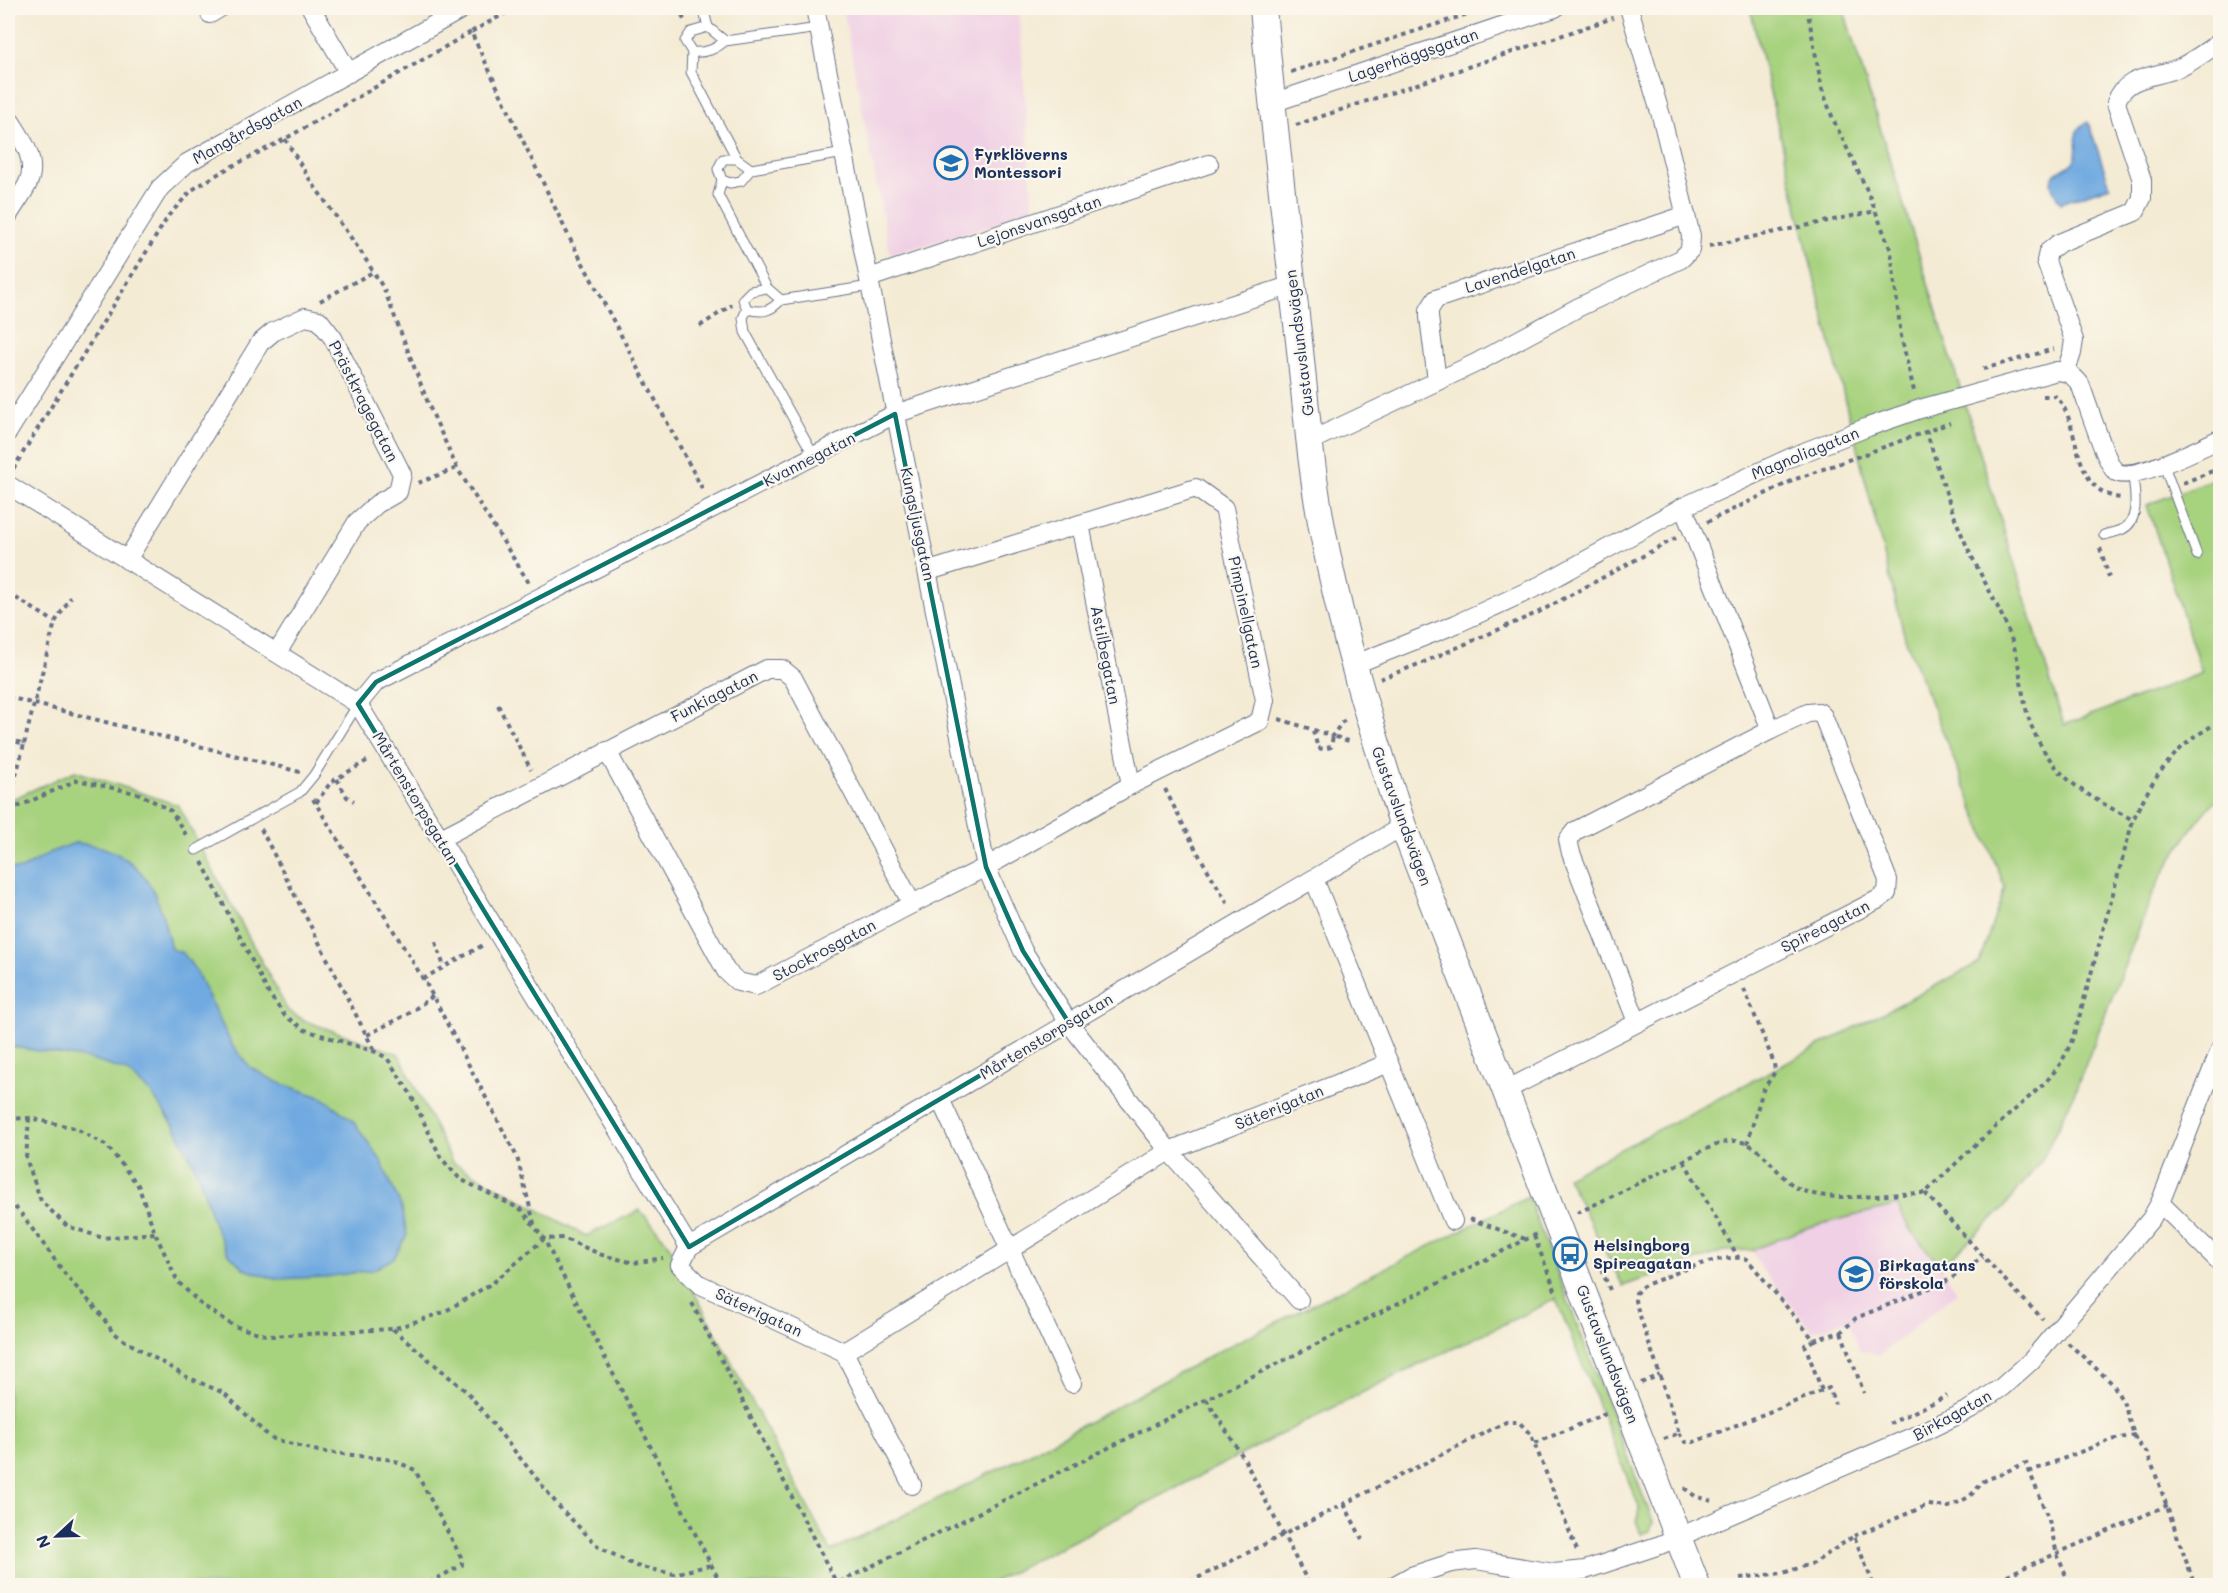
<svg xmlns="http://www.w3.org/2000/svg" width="2228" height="1593" font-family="Mali,sans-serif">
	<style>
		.built { fill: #f0d0e4 }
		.green { fill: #a7d27e; stroke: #61806e; stroke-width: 1.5 }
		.water { fill: #71aae0; stroke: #466c9f; stroke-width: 1.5 }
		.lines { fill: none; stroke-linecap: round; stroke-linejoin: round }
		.lane-casing { stroke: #677187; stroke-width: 11 }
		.street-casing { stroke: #677187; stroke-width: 20 }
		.secondary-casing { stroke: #677187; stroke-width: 28 }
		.path { stroke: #677187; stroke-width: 4; stroke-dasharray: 4.5 4.5; stroke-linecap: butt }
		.lane { stroke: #fff; stroke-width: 9 }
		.street { stroke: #fff; stroke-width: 18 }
		.secondary { stroke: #fff; stroke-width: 26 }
		.marked { fill: none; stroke: #0f766e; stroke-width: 4.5; stroke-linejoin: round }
		.labels { text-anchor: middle; stroke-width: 4.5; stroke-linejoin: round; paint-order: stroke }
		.street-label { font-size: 16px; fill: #1b2f5e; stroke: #fbf7ec }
		.poi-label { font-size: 16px; font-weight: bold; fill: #1b2f5e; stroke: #fbf7ec; text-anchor: start }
	</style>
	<rect width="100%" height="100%" fill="#fbf7ec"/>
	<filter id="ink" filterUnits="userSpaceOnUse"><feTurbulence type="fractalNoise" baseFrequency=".0167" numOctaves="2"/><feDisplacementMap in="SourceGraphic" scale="12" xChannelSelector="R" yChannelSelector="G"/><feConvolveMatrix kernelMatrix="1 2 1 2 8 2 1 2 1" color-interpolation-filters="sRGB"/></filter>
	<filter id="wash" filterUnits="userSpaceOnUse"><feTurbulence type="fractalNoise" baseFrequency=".008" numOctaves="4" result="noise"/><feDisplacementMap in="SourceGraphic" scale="24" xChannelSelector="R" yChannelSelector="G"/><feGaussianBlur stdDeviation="1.35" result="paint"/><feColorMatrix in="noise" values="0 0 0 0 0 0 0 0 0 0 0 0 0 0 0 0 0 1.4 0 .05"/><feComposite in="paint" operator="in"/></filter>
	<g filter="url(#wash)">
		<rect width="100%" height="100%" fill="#f4ebd4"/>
		<g class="built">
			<polygon points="849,8 1019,8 1033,214 890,255 843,9"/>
			<polygon points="1897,1205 1909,1228 1941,1267 1957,1292 1880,1355 1859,1350 1848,1319 1813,1332 1761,1268 1752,1250 1809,1227"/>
		</g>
		<g class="green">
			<path d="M 1750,8 L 1843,8 L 2064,725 L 2202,673 L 2147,505 L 2220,476 L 2220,795 C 2193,825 2171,856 2153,893 L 2072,1099 L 2041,1161 L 2001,1211 L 1941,1267 L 1909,1228 L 1897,1205 L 1809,1227 L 1752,1250 L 1724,1251 L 1623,1286 L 1567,1177 L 1979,963 L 2005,887 L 1905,638 L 1812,269 Z"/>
			<polygon points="75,771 178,805 288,1011 308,1022 399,1054 452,1162 586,1236 640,1210 668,1243 831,1551 1027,1455 1221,1350 1528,1197 1653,1522 1650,1531 1641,1534 1637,1523 1639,1507 1556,1299 1379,1384 987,1585 8,1585 8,801"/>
		</g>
		<g class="water">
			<path d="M 2088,122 L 2110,186 L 2061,203 C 2035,167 2068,175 2075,159 C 2081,144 2067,131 2088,122 Z"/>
			<path d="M 75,843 C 84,844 95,845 104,848 C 153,866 160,903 171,949 L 183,953 L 196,971 L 232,1045 L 251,1068 L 277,1082 L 323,1098 L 352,1120 L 380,1159 L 402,1208 L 407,1235 L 394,1258 L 373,1270 L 325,1277 L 275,1279 L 244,1269 L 227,1252 L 214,1224 L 198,1174 L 175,1127 L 151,1093 L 126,1071 L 88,1059 L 8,1046 L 8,869 L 22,869 L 51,852 Z"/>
		</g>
	</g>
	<g filter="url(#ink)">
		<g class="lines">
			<defs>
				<g id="lane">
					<polyline points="703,8 708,27"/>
					<path d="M 725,41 C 714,50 706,53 692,52 L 685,41 L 691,32 L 708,27 L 725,41 L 819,28"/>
					<polyline points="692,52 691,72 737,159"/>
					<polyline points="751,169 741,181 730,183 722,180 718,169 723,159 737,159 751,169 844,153"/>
					<polyline points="722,180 718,195 767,288"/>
					<path d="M 781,300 C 770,312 762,313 747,309 L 743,299 L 751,291 L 767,288 L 781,300 L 870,286"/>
					<polyline points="747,309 743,318 745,332 814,456"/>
					<polyline points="2163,463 2197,555"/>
					<path d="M 2104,535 C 2110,533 2117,532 2123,529 C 2141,520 2134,491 2133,474"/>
					<polyline points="196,850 300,792 314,775 358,704"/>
				</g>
				<g id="street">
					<polyline points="311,8 349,73"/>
					<polyline points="815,8 986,867 1023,951 1069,1023 1169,1151 1299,1300"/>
					<polyline points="210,14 220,8"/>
					<polyline points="1272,103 1555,8"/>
					<path d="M 8,117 C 19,135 39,159 28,183 C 23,194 14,205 8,216"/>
					<polyline points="869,278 1209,164"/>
					<path d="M 2066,371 L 2072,353 L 2074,340 L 2046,261 L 2048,252 L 2059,243 L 2135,212 L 2142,198 L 2142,180 L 2116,103 C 2125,74 2157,78 2181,67 C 2195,60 2208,50 2220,42"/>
					<polyline points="1437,381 1429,317 1429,310 1436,299 1686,215"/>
					<polyline points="8,432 160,188 187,163 464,8"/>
					<polyline points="1310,441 1476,363 1579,307 1681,259 1690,250 1691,236 1662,119 1629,8"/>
					<polyline points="8,485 358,704 689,1247"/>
					<polyline points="1080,524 1131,785"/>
					<polyline points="127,560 260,343 273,332 305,317 319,320 333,338 402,474 398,492 377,504 357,522 277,653"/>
					<path d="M 1353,665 L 1456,624 L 1541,585 L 1683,507 L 1794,456 L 1868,427 L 1920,409 L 2057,371 C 2068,372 2073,375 2080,384 C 2086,399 2106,463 2115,471 C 2130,484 2202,447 2220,439"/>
					<polyline points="358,704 376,682 895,414 1292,285"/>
					<polyline points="607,751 726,971 738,982 756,986 912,904 986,867 1131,785 1260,721 1265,700 1224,508 1196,488 929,571"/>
					<polyline points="441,838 767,669 782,669 793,678 912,904"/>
					<polyline points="1314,879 1453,1221"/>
					<polyline points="1637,1022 1571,853 1568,840 1575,831 1771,730"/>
					<polyline points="1506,1090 1879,899 1887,893 1888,880 1823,716 1819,712 1808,713 1771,730 1683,507"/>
					<polyline points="940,1099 1072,1383"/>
					<polyline points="2160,1203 2220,1262"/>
					<polyline points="844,1352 1169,1151 1389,1063"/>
					<polyline points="912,1485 844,1352 699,1284 680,1265 689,1247 1403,826"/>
					<polyline points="1393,1586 1411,1576 1451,1563 1476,1560 1554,1573 1585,1570 1660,1545 1919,1434 1970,1409 2002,1387 2031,1361 2151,1219 2160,1203 2220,1050"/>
				</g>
				<path id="secondary" d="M 1263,8 C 1273,119 1286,230 1299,341 C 1306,406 1311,473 1324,538 C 1343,636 1372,731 1403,826 L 1697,1586"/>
			</defs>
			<use href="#lane" class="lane-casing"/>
			<use href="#street" class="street-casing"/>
			<use href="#secondary" class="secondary-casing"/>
			<g class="path">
				<polyline points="515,8 471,32 569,237 704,492"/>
				<polyline points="677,8 685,21"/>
				<polyline points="1807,8 1822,89 1833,119 1868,192 1891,251 1901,336 1914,391"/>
				<polyline points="1291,72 1486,8"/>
				<polyline points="1296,125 1613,18"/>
				<polyline points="285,139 308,177 361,252 384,289 430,408 457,468 529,583"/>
				<polyline points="1709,246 1876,211"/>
				<polyline points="320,301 373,272"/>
				<polyline points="700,326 732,305"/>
				<polyline points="1983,369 2054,349"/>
				<path d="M 2043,396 L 2055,396 C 2083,420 2068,493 2122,498"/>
				<path d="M 1926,430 C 1938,467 1949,506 1965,542 C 1980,576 2000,606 2012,641 C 2020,662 2020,683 2025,704 C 2029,725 2039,745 2052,762 C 2072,789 2104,804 2133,820"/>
				<polyline points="13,469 169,215 192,190 223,171 285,139 471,32"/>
				<polyline points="418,483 457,468"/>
				<polyline points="2183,483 2220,468"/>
				<polyline points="1707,522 1796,479 1950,423"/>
				<polyline points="2100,548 2109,577"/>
				<polyline points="8,593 55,622"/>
				<polyline points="1380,679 1424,662 1539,612 1676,538"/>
				<polyline points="8,697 300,772"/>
				<polyline points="498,705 531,770"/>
				<polyline points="1279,719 1333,736 1341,723 1347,719"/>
				<polyline points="1313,731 1318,748 1323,749 1331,747 1333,736 1352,742"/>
				<polyline points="8,739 24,744 8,807"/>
				<polyline points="24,744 55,622 71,597"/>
				<polyline points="337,779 347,797 354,801"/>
				<polyline points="1165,789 1196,850 1229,906"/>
				<polyline points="313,799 428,987 517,1157 535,1227"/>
				<polyline points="316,803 331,782 370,759"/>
				<polyline points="8,807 20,806 77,780 140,794 171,811 188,838"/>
				<polyline points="261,829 375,1052"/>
				<polyline points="202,862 269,994 285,1016 305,1030 376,1052 387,1058 410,1093 441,1158 460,1179 522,1210 544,1239 722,1586"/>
				<polyline points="436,942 444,967"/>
				<polyline points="423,979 485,944"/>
				<polyline points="1744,989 1774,1063 1775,1072 1763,1090 1747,1144"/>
				<polyline points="367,1035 408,1014 433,996"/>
				<polyline points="29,1118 26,1158 41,1201 67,1226 103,1238 155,1233"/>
				<polyline points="8,1119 29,1118 75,1128 107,1146 138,1185 155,1233 178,1282 202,1305 234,1326 269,1336 393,1329 444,1312 494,1282 544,1239 563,1238 602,1255 634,1263 663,1258"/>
				<polyline points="1684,1161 1738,1257"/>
				<polyline points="1925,1193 2015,1291 2043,1319"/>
				<polyline points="8,1201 20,1212 68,1278 99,1312 112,1331 122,1339 187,1377 224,1393 264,1432 274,1439 318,1451 393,1460 415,1470 461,1557 462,1565 423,1586"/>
				<path d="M 1577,1213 C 1609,1198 1640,1182 1672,1167 C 1689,1158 1718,1140 1736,1141 C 1764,1143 1777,1179 1801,1190 C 1835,1204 1888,1193 1925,1193 L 1973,1147 L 2046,1082 L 2061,1063 L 2071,1043 L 2079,1018 L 2133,820 C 2153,777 2176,743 2220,722"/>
				<polyline points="1470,1219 1525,1239"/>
				<polyline points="1534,1236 1557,1295"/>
				<polyline points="1598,1261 1610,1290"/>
				<polyline points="692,1303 838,1586"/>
				<polyline points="393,1329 468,1393 561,1509 599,1547 636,1566 674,1574 711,1565"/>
				<polyline points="1841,1332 1864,1393"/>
				<polyline points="1814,1340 1805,1345 1822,1391"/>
				<polyline points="2068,1343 2113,1384 2124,1404 2136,1441 2147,1453 2154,1470 2195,1586"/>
				<polyline points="1641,1383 1660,1375"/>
				<polyline points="1206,1399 1243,1457 1310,1586"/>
				<polyline points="1889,1424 1947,1396"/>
				<polyline points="1679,1433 1685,1442 1694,1442 1829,1388 1835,1404"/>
				<path d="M 1664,1439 L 1679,1433 L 1635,1301 L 1636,1293 L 1643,1286 C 1670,1276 1719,1252 1747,1259 L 1814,1340 L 1841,1332 L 1856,1318 L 1949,1280 L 1983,1257"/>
				<polyline points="1535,1443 1608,1413"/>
				<polyline points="2029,1472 2111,1440 2135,1435"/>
				<polyline points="1684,1488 1695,1496 1712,1501"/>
				<polyline points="1344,1504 1362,1539"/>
				<polyline points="1854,1536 1928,1505 1949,1507 1969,1497 1984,1481 2026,1463 2049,1520 2057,1554 2070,1586"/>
				<polyline points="1740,1578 1783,1573 1814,1563 1854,1536 1874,1586"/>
				<polyline points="832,1586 1537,1234"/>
				<polyline points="1182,1586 1506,1422 1519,1422 1531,1435 1578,1553"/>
				<polyline points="1982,1586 2168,1505"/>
			</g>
			<use href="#lane" class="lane"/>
			<use href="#street" class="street"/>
			<use href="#secondary" class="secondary"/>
		</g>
	</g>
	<path class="marked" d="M 895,414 L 986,867 L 1023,951 L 1069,1023 L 689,1247 L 358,704 L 376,682 Z"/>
	<defs>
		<symbol id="school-ring" viewBox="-11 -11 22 22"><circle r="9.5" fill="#fbf7ec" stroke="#1f6fb2" stroke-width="1.5"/><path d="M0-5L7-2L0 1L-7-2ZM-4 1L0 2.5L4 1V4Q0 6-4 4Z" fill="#1f6fb2"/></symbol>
		<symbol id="bus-ring" viewBox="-11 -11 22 22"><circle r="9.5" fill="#fbf7ec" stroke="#1f6fb2" stroke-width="1.5"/><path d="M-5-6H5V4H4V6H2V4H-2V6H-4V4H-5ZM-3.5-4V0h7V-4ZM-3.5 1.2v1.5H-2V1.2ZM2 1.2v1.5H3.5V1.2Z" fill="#1f6fb2"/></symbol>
	</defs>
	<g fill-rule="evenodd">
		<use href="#school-ring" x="932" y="144" width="38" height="38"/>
		<use href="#bus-ring" x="1551" y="1235" width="38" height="38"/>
		<use href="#school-ring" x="1837" y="1255" width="38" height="38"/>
	</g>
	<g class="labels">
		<g class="street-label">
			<text transform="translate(1413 55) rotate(-19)" y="6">Lagerhäggsgatan</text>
			<text transform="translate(247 130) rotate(-29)" y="6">Mangårdsgatan</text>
			<text transform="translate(1039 221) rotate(-19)" y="6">Lejonsvansgatan</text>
			<text transform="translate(1520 270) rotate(-18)" y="6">Lavendelgatan</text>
			<text transform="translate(1299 343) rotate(-97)" y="6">Gustavslundsvägen</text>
			<text transform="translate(364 401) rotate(63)" y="6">Prästkragegatan</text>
			<text transform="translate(1805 453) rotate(-22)" y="6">Magnoliagatan</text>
			<text transform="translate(809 459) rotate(-27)" y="6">Kvannegatan</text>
			<text transform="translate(918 524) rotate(78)" y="6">Kungsljusgatan</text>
			<text transform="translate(1246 612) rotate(78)" y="6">Pimpinellgatan</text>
			<text transform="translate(1106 655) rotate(79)" y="6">Astilbegatan</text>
			<text transform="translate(714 696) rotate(-27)" y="6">Funkiagatan</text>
			<text transform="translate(416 798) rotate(59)" y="6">Mårtenstorpsgatan</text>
			<text transform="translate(1402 816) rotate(70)" y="6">Gustavslundsvägen</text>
			<text transform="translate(1825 926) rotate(-27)" y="6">Spireagatan</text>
			<text transform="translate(824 950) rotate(-28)" y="6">Stockrosgatan</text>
			<text transform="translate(1046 1036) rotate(-31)" y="6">Mårtenstorpsgatan</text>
			<text transform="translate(1279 1107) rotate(-22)" y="6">Säterigatan</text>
			<text transform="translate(759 1312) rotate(25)" y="6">Säterigatan</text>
			<text transform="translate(1608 1354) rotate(69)" y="6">Gustavslundsvägen</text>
			<text transform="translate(1952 1415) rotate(-29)" y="6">Birkagatan</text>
		</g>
		<g class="poi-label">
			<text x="974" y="160">Fyrklöverns<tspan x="974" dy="18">Montessori</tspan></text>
			<text x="1593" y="1251">Helsingborg<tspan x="1593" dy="18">Spireagatan</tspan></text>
			<text x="1879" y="1271">Birkagatans<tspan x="1879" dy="18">förskola</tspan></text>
		</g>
	</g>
	<rect width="2228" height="1593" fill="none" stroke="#fbf7ec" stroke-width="30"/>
	<g transform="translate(57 1536) rotate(248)" stroke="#fbf7ec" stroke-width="4.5" paint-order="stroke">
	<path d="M0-4.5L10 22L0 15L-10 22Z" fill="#1b2f5e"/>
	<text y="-9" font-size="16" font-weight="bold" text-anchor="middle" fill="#1b2f5e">N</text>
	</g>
</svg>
